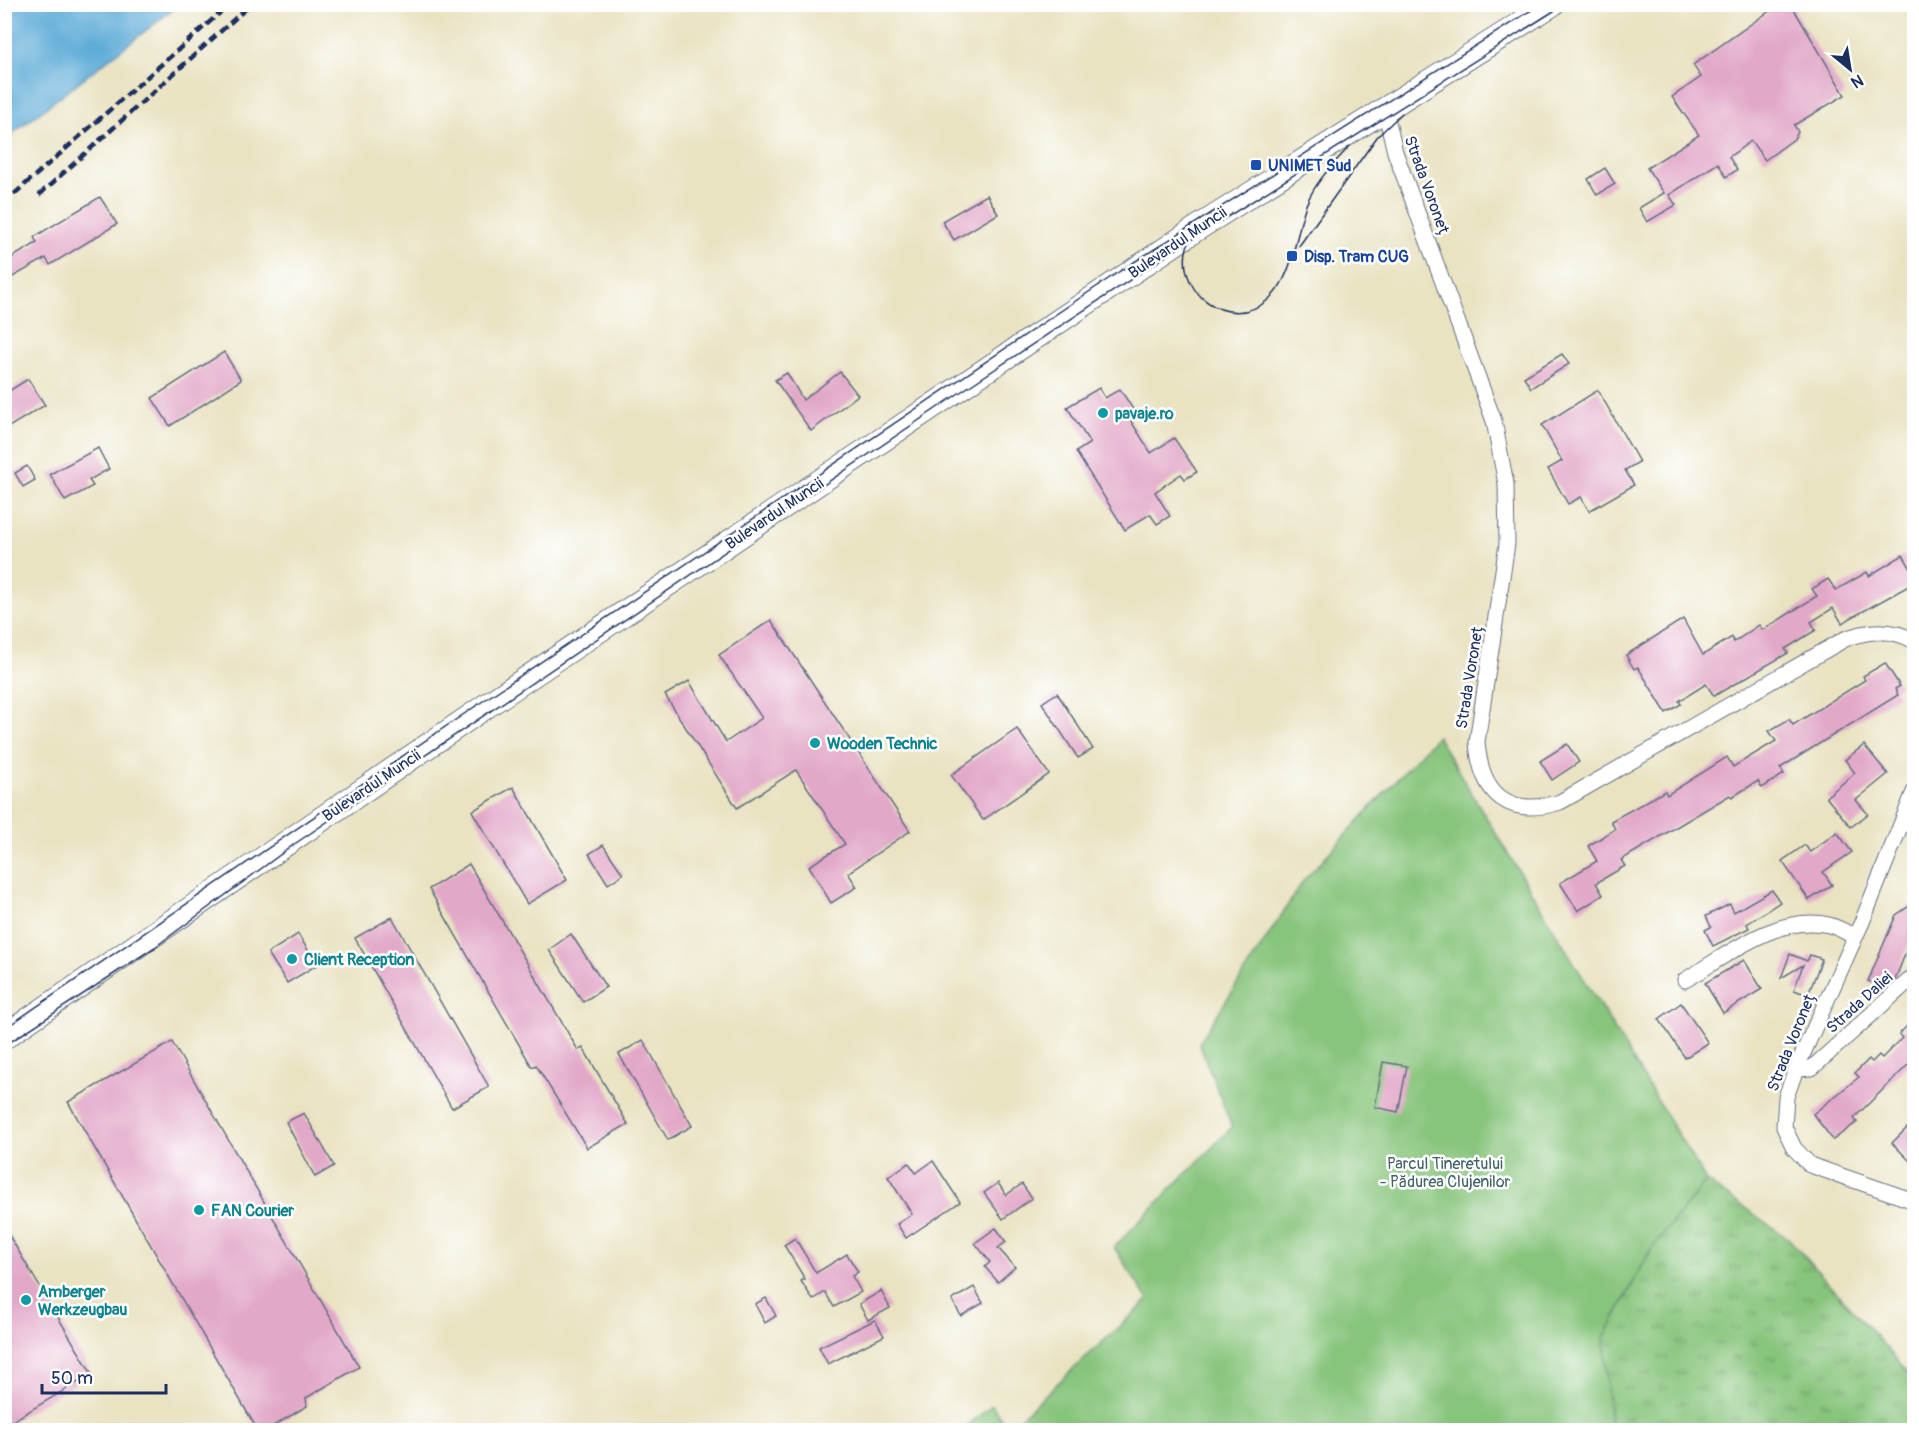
<svg xmlns="http://www.w3.org/2000/svg" width="1919" height="1435" font-family="Pangolin,sans-serif">
	<style>
		.grass { fill: url(#grass-tufts); stroke: #517a6c; stroke-width: 1.5 }
		.park { fill: #87c47b; stroke: #517a6c; stroke-width: 1.5 }
		.water { fill: #5dabd7; stroke: #3c6d9a; stroke-width: 1.5 }
		.building { fill: #e2a8c8 }
		.lines { fill: none; stroke-linecap: round; stroke-linejoin: round }
		.street-casing { stroke: #636e81; stroke-width: 17 }
		.primary-casing { stroke: #636e81; stroke-width: 26 }
		.street { stroke: #fff; stroke-width: 15 }
		.primary { stroke: #fff; stroke-width: 24 }
		.tram { stroke: #1b2f5e; stroke-width: 1.5 }
		.rail { stroke: #1b2f5e; stroke-width: 4.5; stroke-dasharray: 9 4.5; stroke-linecap: butt }
		.transit-dot { fill: #1a4fb4; stroke: #fff; stroke-width: 2 }
		.culture-dot { fill: #0f9aa8; stroke: #fff; stroke-width: 2 }
		.labels { text-anchor: middle; stroke-width: 5; stroke-linejoin: round; paint-order: stroke }
		.transit-label { font-size: 16px; font-weight: bold; fill: #164399; stroke: #fff; text-anchor: start }
		.street-label { font-size: 16px; fill: #1b2f5e; stroke: #fff }
		.culture-label { font-size: 16px; font-weight: bold; fill: #0d838f; stroke: #fff; text-anchor: start }
		.park-label { font-size: 16px; fill: #416368; stroke: #fff }
	</style>
	<defs>
		<pattern id="grass-tufts" width="24" height="20" patternUnits="userSpaceOnUse" patternTransform="scale(1.5)"><rect width="24" height="20" fill="#87c47b"/><path d="M3 7l-1-3M5 7V3M7 7l1-3M15 17l-1-3M17 17v-4M19 17l1-3" fill="none" stroke="#6ea068"/></pattern>
	</defs>
	<rect width="100%" height="100%" fill="#fff"/>
	<filter id="ink" filterUnits="userSpaceOnUse"><feTurbulence type="fractalNoise" baseFrequency=".0167" numOctaves="2"/><feDisplacementMap in="SourceGraphic" scale="12" xChannelSelector="R" yChannelSelector="G"/><feConvolveMatrix kernelMatrix="1 2 1 2 8 2 1 2 1" color-interpolation-filters="sRGB"/></filter>
	<filter id="wash" filterUnits="userSpaceOnUse"><feTurbulence type="fractalNoise" baseFrequency=".008" numOctaves="4" result="noise"/><feDisplacementMap in="SourceGraphic" scale="24" xChannelSelector="R" yChannelSelector="G"/><feGaussianBlur stdDeviation="1.35" result="paint"/><feColorMatrix in="noise" values="0 0 0 0 0 0 0 0 0 0 0 0 0 0 0 0 0 1.4 0 .05"/><feComposite in="paint" operator="in"/></filter>
	<g filter="url(#wash)">
		<rect width="100%" height="100%" fill="#e9e3c2"/>
		<polygon class="grass" points="1706,1181 1788,1238 1914,1379 1914,1430 1610,1430 1604,1338 1651,1249"/>
		<polygon class="park" points="1437,736 1706,1181 1651,1249 1604,1338 1610,1430 962,1430 992,1405 1008,1429 1148,1300 1114,1247 1232,1127 1199,1043 1304,880"/>
		<polygon class="water" points="5,4 179,4 179,5 5,139"/>
		<g id="blocks">
			<g class="building">
				<polygon points="1792,6 1845,95 1794,125 1798,132 1794,139 1765,160 1751,141 1729,157 1737,170 1726,177 1718,163 1669,195 1676,205 1647,222 1639,208 1664,193 1647,168 1699,135 1672,97 1701,77 1693,65 1774,8"/>
				<polygon points="1605,168 1615,184 1597,195 1588,179"/>
				<polygon points="987,195 998,214 954,240 942,221"/>
				<polygon points="100,197 117,224 50,265 46,258 4,282 4,262 37,243 34,237"/>
				<polygon points="224,352 241,380 170,426 152,398"/>
				<polygon points="1562,354 1569,364 1531,388 1524,377"/>
				<polygon points="840,372 858,395 811,431 775,380 787,373 803,400"/>
				<polygon points="28,379 45,405 4,430 4,394"/>
				<polygon points="1099,388 1105,398 1120,389 1136,414 1129,418 1151,453 1174,438 1197,472 1185,479 1181,474 1155,492 1170,516 1157,524 1150,514 1125,530 1076,452 1090,443 1067,407"/>
				<polygon points="1598,390 1639,462 1625,470 1634,485 1589,511 1581,497 1568,504 1548,469 1562,461 1542,425"/>
				<polygon points="98,448 109,469 89,480 93,486 65,501 50,474"/>
				<polygon points="27,466 35,480 23,487 15,473"/>
				<polygon points="1903,555 1914,574 1914,583 1842,623 1833,608 1811,622 1816,630 1785,649 1788,653 1714,696 1706,684 1679,701 1681,704 1666,713 1638,667 1634,669 1626,655 1683,619 1703,655 1732,637 1734,642 1759,625 1763,630 1817,596 1812,589 1828,579 1836,590 1867,572 1869,576"/>
				<polygon points="771,620 910,831 848,873 857,887 831,903 809,866 845,844 796,770 737,808 665,695 689,681 726,742 762,718 719,655"/>
				<polygon points="1885,663 1900,686 1895,689 1898,695 1780,768 1784,774 1762,788 1758,781 1732,797 1730,795 1621,860 1625,866 1596,883 1603,895 1578,911 1560,883 1597,861 1588,846 1615,829 1611,821 1665,791 1667,795 1727,757 1733,767 1776,741 1769,731 1789,719 1793,725 1865,680 1863,676"/>
				<polygon points="1057,693 1093,749 1078,758 1042,703"/>
				<polygon points="1017,729 1049,774 983,820 951,775"/>
				<polygon points="1567,744 1579,762 1552,780 1540,761"/>
				<polygon points="1864,745 1888,774 1856,800 1868,814 1851,827 1826,797 1855,773 1845,760"/>
				<polygon points="513,787 567,880 527,904 472,811"/>
				<polygon points="1837,832 1852,852 1823,872 1832,885 1809,900 1782,861 1805,845 1810,852"/>
				<polygon points="603,845 623,874 608,884 589,854"/>
				<polygon points="469,864 578,1050 583,1048 628,1124 587,1148 536,1065 532,1067 429,889"/>
				<polygon points="1772,890 1780,902 1747,924 1749,928 1713,946 1705,930 1711,927 1706,916 1730,904 1734,912"/>
				<polygon points="1914,903 1914,941 1909,944 1895,980 1886,988 1868,981 1896,915"/>
				<polygon points="392,917 489,1087 452,1108 355,938"/>
				<polygon points="298,934 317,965 287,983 268,953"/>
				<polygon points="571,934 606,987 583,1002 549,950"/>
				<polygon points="1790,954 1807,961 1810,955 1822,959 1808,995 1794,990 1803,965 1781,978"/>
				<polygon points="1744,960 1762,989 1723,1013 1705,983"/>
				<polygon points="1681,1003 1708,1043 1685,1058 1659,1019"/>
				<polygon points="1914,1019 1914,1059 1854,1118 1857,1122 1833,1140 1813,1114 1859,1077 1855,1073 1869,1059 1872,1062 1879,1055 1882,1058 1902,1038 1899,1034"/>
				<polygon points="643,1040 692,1126 668,1140 619,1054"/>
				<polygon points="172,1042 359,1367 306,1398 307,1406 265,1431 258,1431 68,1102"/>
				<polygon points="1383,1062 1407,1066 1398,1112 1375,1107"/>
				<polygon points="304,1113 334,1166 315,1177 286,1122"/>
				<polygon points="1914,1121 1914,1165 1892,1143"/>
				<polygon points="933,1161 960,1202 906,1238 897,1224 912,1214 888,1177 909,1163 916,1173"/>
				<polygon points="998,1183 1006,1195 1022,1184 1032,1198 1003,1219 984,1193"/>
				<polygon points="4,1227 92,1374 4,1426"/>
				<polygon points="996,1228 1006,1242 998,1248 1015,1267 998,1282 985,1267 990,1262 975,1243"/>
				<polygon points="795,1238 816,1273 847,1254 858,1272 852,1276 861,1292 834,1307 825,1292 813,1300 801,1281 805,1279 784,1245"/>
				<polygon points="974,1287 983,1303 961,1316 952,1300"/>
				<polygon points="881,1291 890,1308 868,1320 859,1304"/>
				<polygon points="766,1298 776,1316 765,1323 755,1304"/>
				<polygon points="875,1320 884,1336 828,1364 819,1347"/>
			</g>
		</g>
	</g>
	<g filter="url(#ink)">
		<use href="#blocks" fill-opacity="0" stroke="#636e81" stroke-width="1.5"/>
		<g class="lines">
			<defs>
				<g id="street">
					<path d="M 1385,109 L 1395,152 L 1494,421 L 1506,484 L 1507,544 L 1477,742 C 1481,795 1509,818 1560,802 L 1845,639 C 1868,630 1892,628 1914,641"/>
					<polyline points="1914,792 1862,922 1796,1069 1786,1097 1784,1127 1794,1148 1810,1165 1914,1201"/>
					<path d="M 1685,980 C 1726,956 1778,913 1829,925 C 1838,927 1847,933 1855,937"/>
					<polyline points="1796,1069 1812,1068 1914,976"/>
				</g>
				<polyline id="primary" points="4,1037 489,704 1196,229 1552,4"/>
			</defs>
			<use href="#street" class="street-casing"/>
			<use href="#primary" class="primary-casing"/>
			<use href="#street" class="street"/>
			<use href="#primary" class="primary"/>
			<g class="tram">
				<path d="M 1190,239 C 1168,288 1228,335 1269,299 C 1294,277 1295,235 1306,205 C 1315,182 1333,164 1350,146"/>
				<polyline points="1299,246 1377,137 1402,113"/>
				<polyline points="4,1029 486,699 1120,271 1541,4"/>
				<polyline points="4,1046 155,947 296,843 968,387 1189,241 1565,4"/>
			</g>
			<g class="rail">
				<polyline points="39,195 251,4"/>
				<polyline points="4,203 230,4"/>
			</g>
		</g>
	</g>
	<g class="transit-dot">
		<rect x="1250" y="159" width="12" height="12" rx="3"/>
		<rect x="1286" y="250" width="12" height="12" rx="3"/>
	</g>
	<g class="culture-dot">
		<circle cx="1103" cy="413" r="6"/>
		<circle cx="815" cy="743" r="6"/>
		<circle cx="292" cy="959" r="6"/>
		<circle cx="199" cy="1210" r="6"/>
		<circle cx="26" cy="1300" r="6"/>
	</g>
	<g class="labels">
		<g class="transit-label">
			<text x="1268" y="171">UNIMET Sud</text>
			<text x="1304" y="262">Disp. Tram CUG</text>
		</g>
		<g class="street-label">
			<text transform="translate(1428 186) rotate(70)" y="6">Strada Voroneț</text>
			<text transform="translate(1177 242) rotate(-34)" y="6">Bulevardul Muncii</text>
			<text transform="translate(774 513) rotate(-34)" y="6">Bulevardul Muncii</text>
			<text transform="translate(1469 676) rotate(-81)" y="6">Strada Voroneț</text>
			<text transform="translate(371 785) rotate(-34)" y="6">Bulevardul Muncii</text>
			<text transform="translate(1859 1002) rotate(-42)" y="6">Strada Daliei</text>
			<text transform="translate(1791 1041) rotate(-68)" y="6">Strada Voroneț</text>
		</g>
		<g class="culture-label">
			<text x="1115" y="419">pavaje.ro</text>
			<text x="827" y="749">Wooden Technic</text>
			<text x="304" y="965">Client Reception</text>
			<text x="211" y="1216">FAN Courier</text>
			<text x="38" y="1297">Amberger<tspan x="38" dy="18">Werkzeugbau</tspan></text>
		</g>
		<g class="park-label">
			<text x="1445" y="1169">Parcul Tineretului<tspan x="1445" dy="18">- Pădurea Clujenilor</tspan></text>
		</g>
	</g>
	<rect width="1919" height="1435" fill="none" stroke="#fff" stroke-width="24"/>
	<g transform="translate(1850 69) rotate(150)" stroke="#ffffff" stroke-width="4.5" paint-order="stroke">
	<path d="M0-4.5L10 22L0 15L-10 22Z" fill="#1b2f5e"/>
	<text y="-9" font-size="16" font-weight="bold" text-anchor="middle" fill="#1b2f5e">N</text>
	</g>
	<path d="M42 1384v9h124v-9" fill="none" stroke="#1b2f5e" stroke-width="3"/>
	<text x="51" y="1384" font-size="18" fill="#1b2f5e" stroke="#ffffff" stroke-width="4.5" paint-order="stroke">50 m</text>
</svg>
